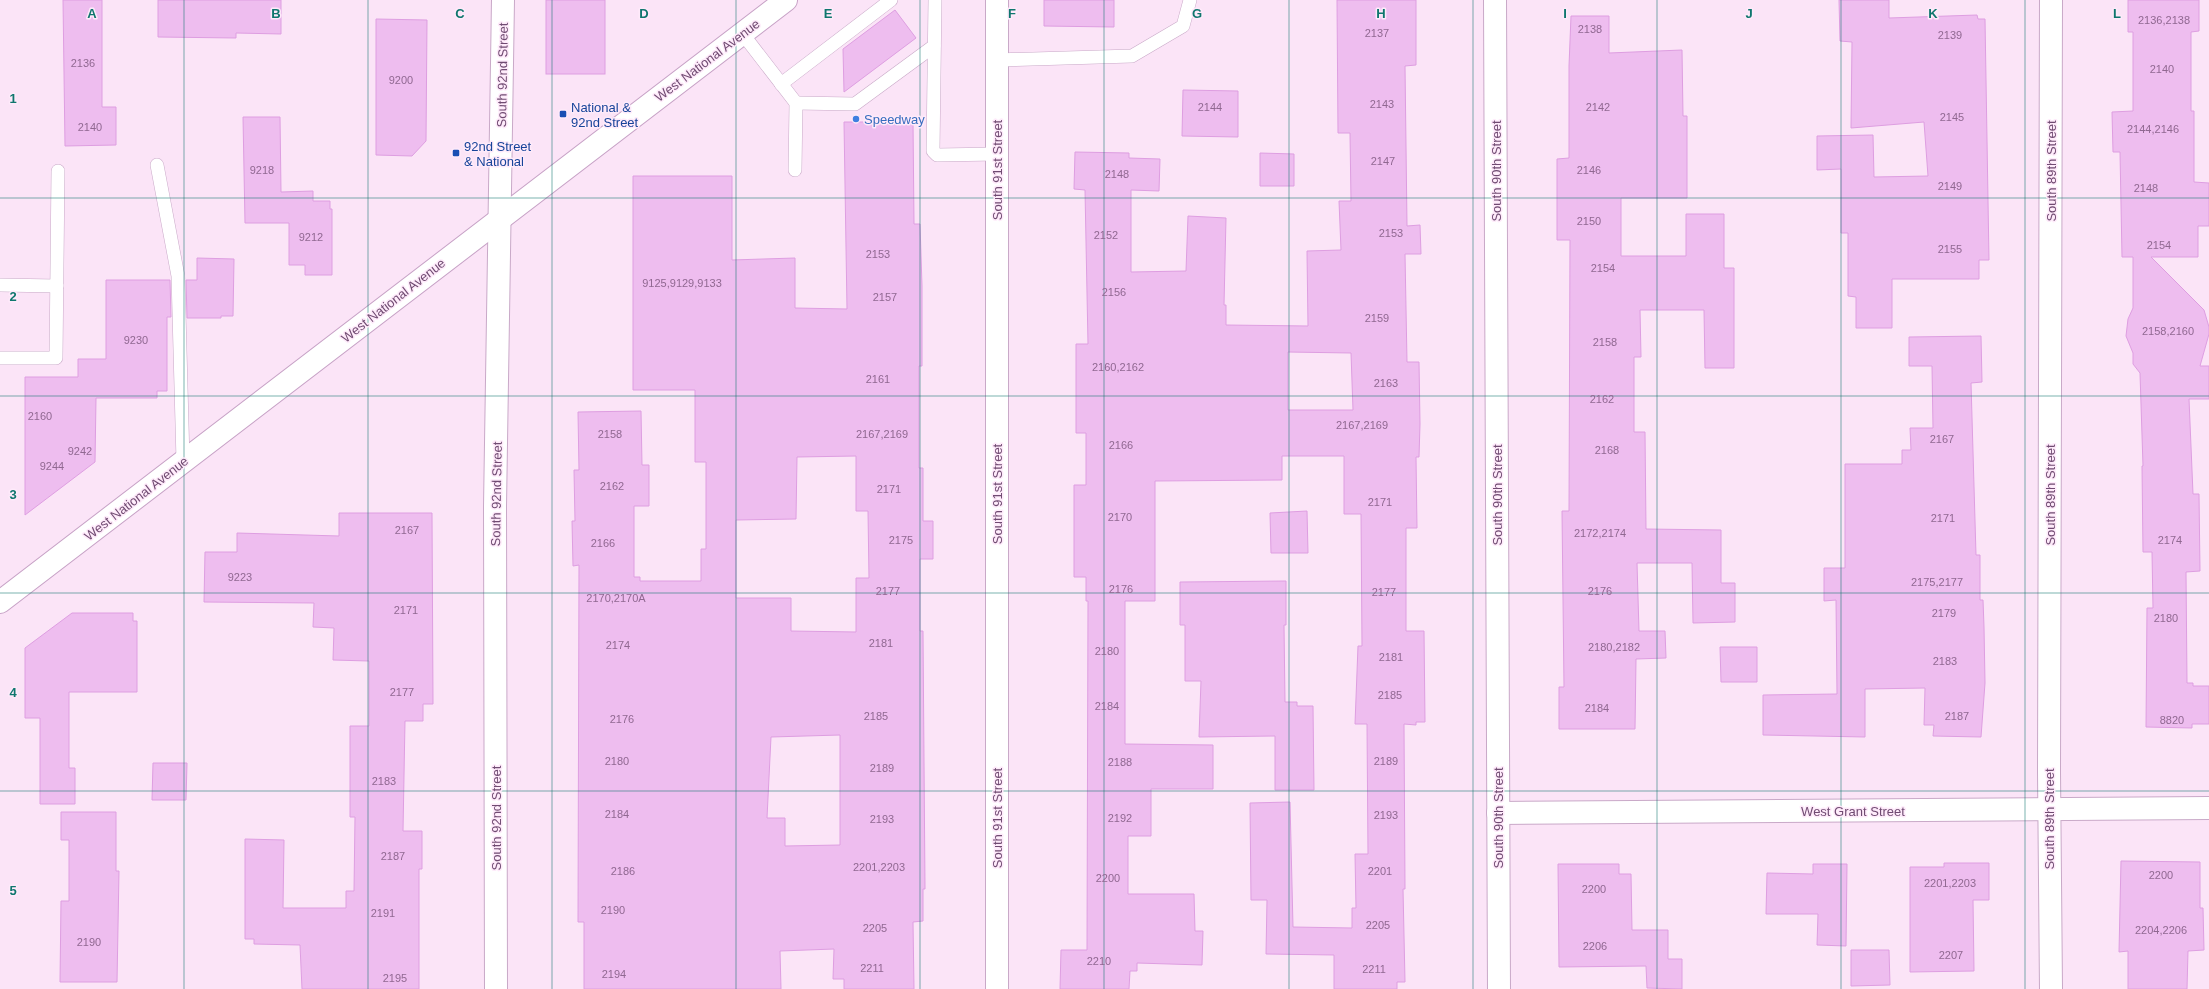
<svg xmlns="http://www.w3.org/2000/svg" width="2209" height="989" font-family="Helvetica,sans-serif">
	<style>
		.building { fill: #eebdef; stroke: #de9ee1; fill-rule: evenodd }
		.lines { fill: none; stroke-linecap: round; stroke-linejoin: round }
		.service-casing { stroke: #c9a9c8; stroke-width: 14 }
		.minor-casing { stroke: #c9a9c8; stroke-width: 24 }
		.tertiary-casing { stroke: #c9a9c8; stroke-width: 24 }
		.secondary-casing { stroke: #c7a2c6; stroke-width: 24 }
		.service { stroke: #fff; stroke-width: 13 }
		.minor { stroke: #fff; stroke-width: 22 }
		.tertiary { stroke: #fff; stroke-width: 22 }
		.secondary { stroke: #fff; stroke-width: 22 }
		.grid { fill: none; stroke: #0f766e; stroke-width: 1; stroke-opacity: 0.55 }
		.transit-dot { fill: #1a4fb4; stroke: #feeafa; stroke-width: 1.5 }
		.shop-dot { fill: #3f7fe0; stroke: #feeafa; stroke-width: 1.5 }
		.labels { text-anchor: middle; stroke-width: 3; stroke-linejoin: round; paint-order: stroke }
		.number-label { font-size: 11px; fill: #906891 }
		.street-label { font-size: 13px; fill: #704b72; stroke: #feeafa }
		.transit-label { font-size: 13px; fill: #164399; stroke: #feeafa; text-anchor: start }
		.shop-label { font-size: 13px; fill: #366cbe; stroke: #feeafa; text-anchor: start }
		.grid-label { font-size: 13px; text-anchor: middle; font-weight: bold; fill: #0f766e; stroke: #feeafa; stroke-width: 3; stroke-linejoin: round; paint-order: stroke }
	</style>
	<rect width="100%" height="100%" fill="#fbe4f7"/>
	<g class="building">
		<polygon points="63,0 102,0 102,107 116,107 116,145 65,146"/>
		<polygon points="158,0 281,0 281,34 236,33 236,38 158,37"/>
		<rect x="546" y="0" width="59" height="74"/>
		<polygon points="1044,0 1114,0 1114,27 1044,26"/>
		<path d="M 1337,0 L 1416,0 L 1416,65 L 1405,66 L 1407,226 L 1420,225 L 1421,254 L 1405,254 L 1407,362 L 1419,362 L 1420,424 L 1419,457 L 1416,457 L 1417,528 L 1406,528 L 1406,631 L 1424,631 L 1425,722 L 1416,722 L 1416,725 L 1404,724 L 1405,889 L 1403,889 L 1405,982 L 1397,982 L 1397,989 L 1334,989 L 1334,955 L 1266,954 L 1267,900 L 1251,900 L 1250,803 L 1290,802 L 1293,927 L 1352,928 L 1352,908 L 1356,908 L 1355,854 L 1368,854 L 1367,724 L 1355,724 L 1358,646 L 1362,646 L 1361,514 L 1344,514 L 1344,456 L 1282,456 L 1282,480 L 1155,481 L 1155,601 L 1125,601 L 1125,744 L 1213,745 L 1213,789 L 1151,789 L 1151,836 L 1128,836 L 1128,894 L 1194,894 L 1195,931 L 1203,931 L 1202,965 L 1137,963 L 1137,971 L 1130,971 L 1129,989 L 1060,989 L 1061,950 L 1087,950 L 1088,601 L 1086,601 L 1086,577 L 1074,577 L 1074,485 L 1086,485 L 1086,433 L 1076,433 L 1076,344 L 1088,344 L 1085,190 L 1074,189 L 1075,152 L 1129,153 L 1129,158 L 1160,159 L 1159,191 L 1131,190 L 1131,272 L 1186,271 L 1188,216 L 1226,218 L 1224,305 L 1226,305 L 1226,325 L 1308,326 L 1307,251 L 1341,250 L 1339,201 L 1351,201 L 1350,133 L 1338,133 ZM 1288,352 L 1351,353 L 1353,410 L 1288,410 Z"/>
		<polygon points="1839,0 1889,0 1889,18 1977,15 1978,19 1985,19 1989,260 1979,260 1979,279 1892,279 1892,328 1856,328 1856,297 1848,296 1848,233 1841,233 1841,169 1817,170 1817,136 1873,135 1874,177 1928,176 1924,122 1851,128 1852,42 1840,41"/>
		<polygon points="2128,0 2199,0 2199,31 2191,32 2191,111 2194,111 2194,182 2209,183 2209,226 2198,226 2198,257 2151,257 2204,310 2209,327 2209,334 2200,366 2209,366 2209,399 2189,399 2193,494 2199,494 2200,571 2186,572 2187,683 2193,683 2193,686 2209,686 2209,724 2192,724 2192,728 2146,727 2147,608 2153,608 2152,552 2143,552 2142,466 2143,466 2140,373 2133,364 2133,353 2126,336 2128,319 2133,308 2133,257 2122,257 2120,152 2113,152 2112,112 2133,111 2133,32 2128,32"/>
		<polygon points="895,10 916,38 844,92 843,49"/>
		<polygon points="1571,16 1609,16 1609,53 1682,50 1683,116 1687,116 1687,198 1621,198 1621,256 1686,256 1686,214 1724,214 1724,268 1734,268 1734,368 1705,368 1704,310 1640,310 1641,357 1634,357 1634,432 1645,432 1646,529 1721,530 1721,583 1735,583 1735,622 1693,623 1692,563 1637,563 1639,631 1665,631 1666,658 1636,659 1635,729 1559,729 1559,687 1564,687 1562,511 1569,511 1570,240 1557,240 1557,159 1569,158 1569,66"/>
		<polygon points="376,19 427,20 426,141 412,156 376,155"/>
		<polygon points="1183,90 1238,91 1238,137 1182,136"/>
		<polygon points="243,117 280,117 281,192 313,191 313,201 330,201 330,209 332,209 332,275 305,275 305,265 289,265 289,223 245,223"/>
		<path d="M 844,122 L 913,122 L 914,224 L 920,224 L 922,286 L 922,366 L 919,366 L 919,468 L 923,468 L 923,521 L 933,521 L 933,559 L 920,559 L 920,631 L 923,631 L 925,889 L 923,889 L 923,921 L 913,922 L 914,989 L 844,989 L 844,979 L 833,979 L 834,949 L 780,951 L 781,989 L 584,989 L 584,922 L 578,922 L 579,565 L 573,566 L 572,521 L 575,521 L 574,470 L 579,470 L 578,412 L 641,411 L 642,465 L 649,465 L 649,506 L 634,506 L 634,577 L 640,577 L 640,581 L 701,581 L 701,549 L 706,549 L 706,462 L 695,462 L 695,390 L 633,390 L 633,176 L 732,176 L 732,260 L 795,258 L 795,308 L 847,309 ZM 856,456 L 856,511 L 868,511 L 869,578 L 856,578 L 856,632 L 791,631 L 791,598 L 736,598 L 736,520 L 796,519 L 797,457 ZM 840,735 L 840,845 L 785,846 L 785,818 L 767,818 L 771,737 Z"/>
		<polygon points="1260,153 1294,154 1294,186 1260,186"/>
		<polygon points="197,258 234,259 233,316 221,316 221,318 187,318 186,280 197,280"/>
		<polygon points="106,280 170,280 171,317 167,317 167,391 157,391 157,398 96,398 95,462 25,515 25,377 78,377 78,359 106,359"/>
		<polygon points="1981,336 1982,382 1971,383 1976,555 1980,555 1980,600 1983,600 1984,627 1985,683 1981,737 1933,736 1934,725 1924,725 1925,688 1865,689 1865,737 1763,735 1763,695 1837,694 1836,600 1824,601 1824,568 1845,568 1845,464 1902,464 1902,450 1911,450 1910,428 1933,428 1932,366 1909,366 1909,337"/>
		<polygon points="1307,511 1308,553 1271,553 1270,513"/>
		<polygon points="339,513 432,513 433,704 423,704 423,721 405,721 403,831 422,831 422,869 419,869 419,989 302,989 300,945 254,944 254,939 245,939 245,839 284,840 283,908 346,908 346,891 354,891 355,817 350,817 350,726 369,726 369,661 333,660 334,628 313,627 314,603 204,602 205,552 237,552 237,533 339,536"/>
		<polygon points="1286,581 1286,625 1284,625 1285,702 1297,702 1297,706 1313,706 1314,790 1275,790 1275,736 1199,737 1201,681 1185,681 1185,625 1180,625 1180,582"/>
		<polygon points="72,613 133,613 133,621 137,621 137,692 69,692 69,768 75,768 75,804 40,804 40,718 25,718 25,648"/>
		<polygon points="1720,647 1757,647 1757,682 1721,682"/>
		<polygon points="153,763 187,763 186,800 152,800"/>
		<polygon points="61,812 116,812 116,871 119,871 117,982 60,982 61,901 69,901 69,840 61,840"/>
		<polygon points="2121,861 2200,862 2200,908 2203,908 2204,950 2188,951 2187,989 2128,989 2128,951 2119,952"/>
		<polygon points="1944,863 1989,863 1989,900 1973,900 1974,971 1910,972 1910,867 1944,867"/>
		<polygon points="1558,864 1619,864 1619,874 1631,874 1632,930 1668,930 1668,959 1682,959 1682,989 1647,988 1646,966 1559,967"/>
		<polygon points="1813,864 1847,864 1846,946 1817,945 1818,914 1766,914 1767,873 1813,874"/>
		<polygon points="1851,950 1889,950 1890,985 1851,986"/>
	</g>
	<g class="lines">
		<defs>
			<g id="service">
				<polyline points="935,0 933,151 937,155 997,154"/>
				<polyline points="742,33 796,103 795,170"/>
				<polyline points="997,60 1132,56 1183,26 1190,0"/>
				<polyline points="781,84 891,0"/>
				<polyline points="796,103 855,104 934,46"/>
				<polyline points="157,165 178,276 183,461"/>
				<polyline points="0,285 57,286"/>
				<polyline points="0,358 56,358 58,171"/>
			</g>
			<g id="minor">
				<polyline points="997,0 997,989"/>
				<polyline points="1495,0 1499,989"/>
				<polyline points="1498,813 2209,808"/>
				<polyline points="2051,989 2049,772 2051,0"/>
			</g>
			<polyline id="tertiary" points="496,989 495,507 503,0"/>
			<polyline id="secondary" points="0,602 786,0"/>
		</defs>
		<use href="#service" class="service-casing"/>
		<use href="#minor" class="minor-casing"/>
		<use href="#tertiary" class="tertiary-casing"/>
		<use href="#secondary" class="secondary-casing"/>
		<use href="#service" class="service"/>
		<use href="#minor" class="minor"/>
		<use href="#tertiary" class="tertiary"/>
		<use href="#secondary" class="secondary"/>
	</g>
	<path class="grid" d="M 184,0 L 184,989M 368,0 L 368,989M 552,0 L 552,989M 736,0 L 736,989M 920,0 L 920,989M 1104,0 L 1104,989M 1289,0 L 1289,989M 1473,0 L 1473,989M 1657,0 L 1657,989M 1841,0 L 1841,989M 2025,0 L 2025,989M 0,198 L 2209,198M 0,396 L 2209,396M 0,593 L 2209,593M 0,791 L 2209,791"/>
	<g class="transit-dot">
		<rect x="559" y="110" width="8" height="8" rx="2"/>
		<rect x="452" y="149" width="8" height="8" rx="2"/>
	</g>
	<circle class="shop-dot" cx="856" cy="119" r="4"/>
	<g class="labels">
		<g class="number-label">
			<text x="2164" y="24">2136,2138</text>
			<text x="1590" y="33">2138</text>
			<text x="1377" y="37">2137</text>
			<text x="1950" y="39">2139</text>
			<text x="83" y="67">2136</text>
			<text x="2162" y="73">2140</text>
			<text x="401" y="84">9200</text>
			<text x="1382" y="108">2143</text>
			<text x="1210" y="111">2144</text>
			<text x="1598" y="111">2142</text>
			<text x="1952" y="121">2145</text>
			<text x="90" y="131">2140</text>
			<text x="2153" y="133">2144,2146</text>
			<text x="1383" y="165">2147</text>
			<text x="262" y="174">9218</text>
			<text x="1589" y="174">2146</text>
			<text x="1117" y="178">2148</text>
			<text x="1950" y="190">2149</text>
			<text x="2146" y="192">2148</text>
			<text x="1589" y="225">2150</text>
			<text x="1391" y="237">2153</text>
			<text x="1106" y="239">2152</text>
			<text x="311" y="241">9212</text>
			<text x="2159" y="249">2154</text>
			<text x="1950" y="253">2155</text>
			<text x="878" y="258">2153</text>
			<text x="1603" y="272">2154</text>
			<text x="682" y="287">9125,9129,9133</text>
			<text x="1114" y="296">2156</text>
			<text x="885" y="301">2157</text>
			<text x="1377" y="322">2159</text>
			<text x="2168" y="335">2158,2160</text>
			<text x="136" y="344">9230</text>
			<text x="1605" y="346">2158</text>
			<text x="1118" y="371">2160,2162</text>
			<text x="878" y="383">2161</text>
			<text x="1386" y="387">2163</text>
			<text x="1602" y="403">2162</text>
			<text x="40" y="420">2160</text>
			<text x="1362" y="429">2167,2169</text>
			<text x="610" y="438">2158</text>
			<text x="882" y="438">2167,2169</text>
			<text x="1942" y="443">2167</text>
			<text x="1121" y="449">2166</text>
			<text x="1607" y="454">2168</text>
			<text x="80" y="455">9242</text>
			<text x="52" y="470">9244</text>
			<text x="612" y="490">2162</text>
			<text x="889" y="493">2171</text>
			<text x="1380" y="506">2171</text>
			<text x="1120" y="521">2170</text>
			<text x="1943" y="522">2171</text>
			<text x="407" y="534">2167</text>
			<text x="1600" y="537">2172,2174</text>
			<text x="901" y="544">2175</text>
			<text x="2170" y="544">2174</text>
			<text x="603" y="547">2166</text>
			<text x="240" y="581">9223</text>
			<text x="1937" y="586">2175,2177</text>
			<text x="1121" y="593">2176</text>
			<text x="888" y="595">2177</text>
			<text x="1600" y="595">2176</text>
			<text x="1384" y="596">2177</text>
			<text x="616" y="602">2170,2170A</text>
			<text x="406" y="614">2171</text>
			<text x="1944" y="617">2179</text>
			<text x="2166" y="622">2180</text>
			<text x="881" y="647">2181</text>
			<text x="618" y="649">2174</text>
			<text x="1614" y="651">2180,2182</text>
			<text x="1107" y="655">2180</text>
			<text x="1391" y="661">2181</text>
			<text x="1945" y="665">2183</text>
			<text x="402" y="696">2177</text>
			<text x="1390" y="699">2185</text>
			<text x="1107" y="710">2184</text>
			<text x="1597" y="712">2184</text>
			<text x="876" y="720">2185</text>
			<text x="1957" y="720">2187</text>
			<text x="622" y="723">2176</text>
			<text x="2172" y="724">8820</text>
			<text x="617" y="765">2180</text>
			<text x="1386" y="765">2189</text>
			<text x="1120" y="766">2188</text>
			<text x="882" y="772">2189</text>
			<text x="384" y="785">2183</text>
			<text x="617" y="818">2184</text>
			<text x="1386" y="819">2193</text>
			<text x="1120" y="822">2192</text>
			<text x="882" y="823">2193</text>
			<text x="393" y="860">2187</text>
			<text x="879" y="871">2201,2203</text>
			<text x="623" y="875">2186</text>
			<text x="1380" y="875">2201</text>
			<text x="2161" y="879">2200</text>
			<text x="1108" y="882">2200</text>
			<text x="1950" y="887">2201,2203</text>
			<text x="1594" y="893">2200</text>
			<text x="613" y="914">2190</text>
			<text x="383" y="917">2191</text>
			<text x="1378" y="929">2205</text>
			<text x="875" y="932">2205</text>
			<text x="2161" y="934">2204,2206</text>
			<text x="89" y="946">2190</text>
			<text x="1595" y="950">2206</text>
			<text x="1951" y="959">2207</text>
			<text x="1099" y="965">2210</text>
			<text x="872" y="972">2211</text>
			<text x="1374" y="973">2211</text>
			<text x="614" y="978">2194</text>
			<text x="395" y="982">2195</text>
		</g>
		<g class="street-label">
			<text transform="translate(707 60) rotate(-37)" y="5">West National Avenue</text>
			<text transform="translate(502 75) rotate(-89)" y="5">South 92nd Street</text>
			<text transform="translate(997 170) rotate(-90)" y="5">South 91st Street</text>
			<text transform="translate(1496 171) rotate(-90)" y="5">South 90th Street</text>
			<text transform="translate(2051 171) rotate(-90)" y="5">South 89th Street</text>
			<text transform="translate(393 300) rotate(-38)" y="5">West National Avenue</text>
			<text transform="translate(496 494) rotate(-89)" y="5">South 92nd Street</text>
			<text transform="translate(997 494) rotate(-90)" y="5">South 91st Street</text>
			<text transform="translate(1497 495) rotate(-90)" y="5">South 90th Street</text>
			<text transform="translate(2050 495) rotate(-90)" y="5">South 89th Street</text>
			<text transform="translate(136 498) rotate(-38)" y="5">West National Avenue</text>
			<text x="1853" y="816">West Grant Street</text>
			<text transform="translate(496 818) rotate(-90)" y="5">South 92nd Street</text>
			<text transform="translate(997 818) rotate(-90)" y="5">South 91st Street</text>
			<text transform="translate(1498 818) rotate(-90)" y="5">South 90th Street</text>
			<text transform="translate(2049 819) rotate(-90)" y="5">South 89th Street</text>
		</g>
		<g class="transit-label">
			<text x="571" y="112">National &amp;<tspan x="571" dy="15">92nd Street</tspan></text>
			<text x="464" y="151">92nd Street<tspan x="464" dy="15">&amp; National</tspan></text>
		</g>
		<g class="shop-label">
			<text x="864" y="124">Speedway</text>
		</g>
	</g>
	<g class="grid-label">
		<text x="92" y="18">A</text>
		<text x="276" y="18">B</text>
		<text x="460" y="18">C</text>
		<text x="644" y="18">D</text>
		<text x="828" y="18">E</text>
		<text x="1012" y="18">F</text>
		<text x="1197" y="18">G</text>
		<text x="1381" y="18">H</text>
		<text x="1565" y="18">I</text>
		<text x="1749" y="18">J</text>
		<text x="1933" y="18">K</text>
		<text x="2117" y="18">L</text>
		<text x="13" y="103">1</text>
		<text x="13" y="301">2</text>
		<text x="13" y="499">3</text>
		<text x="13" y="697">4</text>
		<text x="13" y="895">5</text>
	</g>
</svg>
